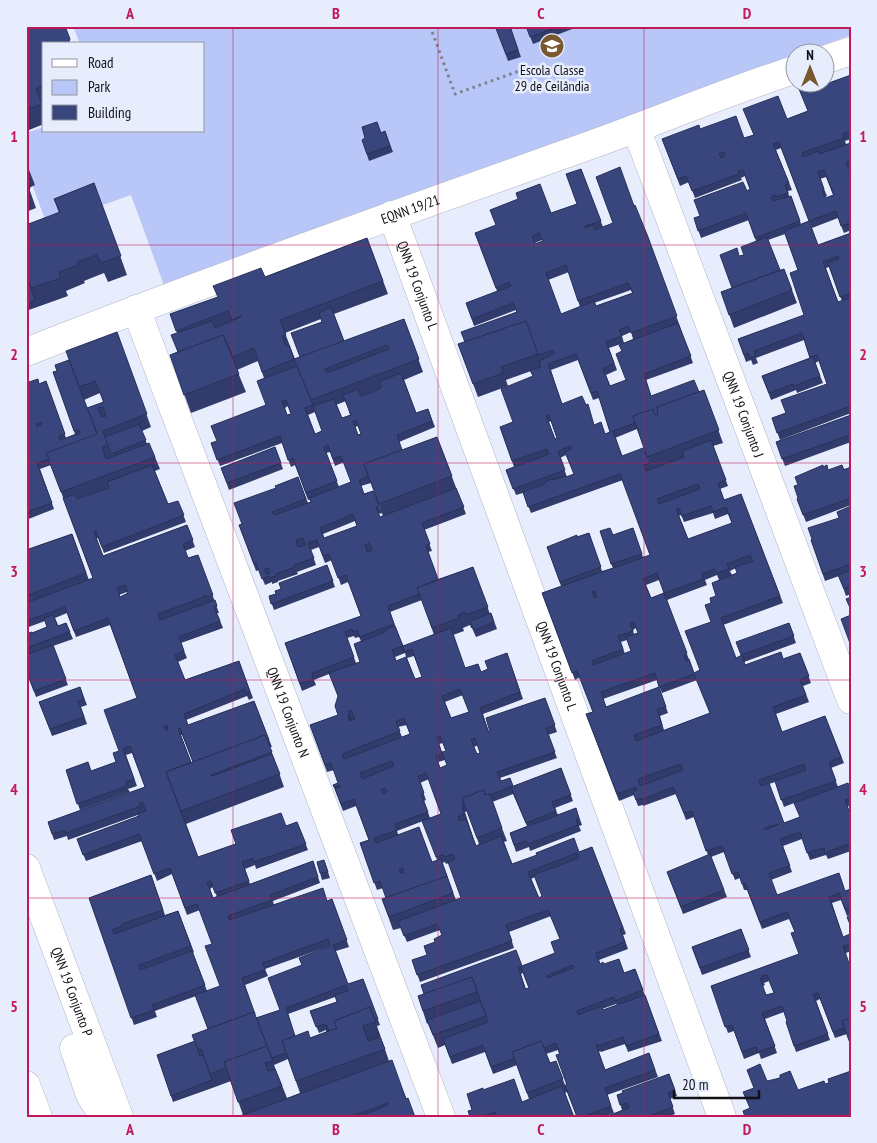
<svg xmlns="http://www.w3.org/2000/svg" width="877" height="1143" font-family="'PT Sans Narrow',sans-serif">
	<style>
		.green { fill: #b9c7f8 }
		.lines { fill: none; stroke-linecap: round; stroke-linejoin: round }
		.minor-casing { stroke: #afb4c4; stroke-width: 29 }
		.secondary-casing { stroke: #afb4c4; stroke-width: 29 }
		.path { stroke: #7e818b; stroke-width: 3; stroke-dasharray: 2.5 4; stroke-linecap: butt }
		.minor { stroke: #fff; stroke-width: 28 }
		.secondary { stroke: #fff; stroke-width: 28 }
		.wall { fill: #313c6c; fill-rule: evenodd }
		.shaded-wall { fill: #283158 }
		.building { fill: #39467d; stroke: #283158; fill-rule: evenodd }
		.grid { fill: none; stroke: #c2185b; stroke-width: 1; stroke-opacity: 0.55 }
		.labels { text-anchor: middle; stroke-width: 5; stroke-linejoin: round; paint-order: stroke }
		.poi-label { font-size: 14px; fill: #111217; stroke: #e8edfd }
		.street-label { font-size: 14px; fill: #111217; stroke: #e8edfd }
		.neatline { fill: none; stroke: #c2185b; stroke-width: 2 }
		.grid-label { font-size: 16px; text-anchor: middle; font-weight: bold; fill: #c2185b }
	</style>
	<rect width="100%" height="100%" fill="#e8edfd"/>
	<polygon class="green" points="73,26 851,26 851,35 804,52 794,52 794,56 165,288 131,195 47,225 26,168 26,133 44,127 44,131 204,131 204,44 80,44"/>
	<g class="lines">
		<defs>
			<g id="minor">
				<polyline points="824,60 851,51"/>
				<path id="s1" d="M 636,128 L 851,700"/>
				<path id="s2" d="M 392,215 L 722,1117"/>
				<path id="s3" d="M 136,309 L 441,1117"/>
				<path id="s4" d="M 26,352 C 210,280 396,214 582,148 C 653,123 723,93 794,70"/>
			</g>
			<g id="secondary">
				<path id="s5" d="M 26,868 L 119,1117"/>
				<polyline points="74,1048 90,1095 104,1117"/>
				<polyline points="26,1085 38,1117"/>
			</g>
		</defs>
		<use href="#minor" class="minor-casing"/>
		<use href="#secondary" class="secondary-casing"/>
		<polyline class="path" points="430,26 455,94 533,66"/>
		<use href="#minor" class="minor"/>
		<use href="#secondary" class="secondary"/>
	</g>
	<g class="wall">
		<polygon points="26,26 44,44 44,107 43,107 44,110 44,124 29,130 26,122"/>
		<polygon points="495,26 510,26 521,57 508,61"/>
		<polygon points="526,26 580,26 533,44"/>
		<path d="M 851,75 L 851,139 L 845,141 L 846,144 L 851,143 L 851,230 L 844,233 L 838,218 L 812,228 L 781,148 L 776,150 L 792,190 L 788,191 L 789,196 L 791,196 L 801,224 L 818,245 L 851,233 L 851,413 L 780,440 L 772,418 L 786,413 L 827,384 L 819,361 L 815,363 L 823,383 L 797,393 L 796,390 L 771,400 L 762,376 L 810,358 L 804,340 L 756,358 L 758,363 L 753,365 L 751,360 L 746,362 L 738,339 L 804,315 L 798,270 L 785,234 L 768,240 L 780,270 L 784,269 L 797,303 L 734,328 L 721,292 L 732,288 L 739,256 L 744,255 L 756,241 L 749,220 L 701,238 L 694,218 L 700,216 L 750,189 L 745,176 L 741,178 L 742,180 L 695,198 L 689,182 L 680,186 L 662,139 L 700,129 L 744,138 L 753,135 L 787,119 L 808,111 L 815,88 ZM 826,177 L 833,195 L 825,198 L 825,197 L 827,196 L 820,179 ZM 829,267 L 842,301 L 838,302 L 826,268 Z"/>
		<polygon points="385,131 393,152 369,161 362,140"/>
		<polygon points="26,162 35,185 29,188 36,208 26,212"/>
		<path d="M 581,169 L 603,227 L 613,223 L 634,206 L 648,237 L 693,363 L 646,380 L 651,396 L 699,392 L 704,390 L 723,443 L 713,446 L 728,486 L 720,489 L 724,500 L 741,494 L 783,603 L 723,625 L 736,658 L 741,656 L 789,623 L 796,643 L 744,662 L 745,665 L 783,659 L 800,653 L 811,683 L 803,686 L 809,702 L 776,714 L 782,732 L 825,716 L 844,763 L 831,768 L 838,787 L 851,790 L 851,805 L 847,807 L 851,816 L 851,851 L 828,859 L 826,855 L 810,860 L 802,839 L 783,846 L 792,872 L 771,880 L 777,895 L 845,891 L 851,889 L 851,915 L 847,916 L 841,900 L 832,903 L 843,937 L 851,936 L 851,951 L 846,953 L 847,1034 L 835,1038 L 820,999 L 816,1001 L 830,1040 L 796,1052 L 786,1022 L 787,1021 L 784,1012 L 765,1019 L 777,1053 L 761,1059 L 759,1053 L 744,1059 L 734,1031 L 728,1033 L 711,986 L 799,954 L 795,932 L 789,919 L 762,929 L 747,890 L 744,890 L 740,878 L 735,880 L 724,852 L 711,857 L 727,897 L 683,914 L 667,872 L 708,855 L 694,817 L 686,820 L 676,794 L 643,806 L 643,805 L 638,806 L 634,795 L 619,801 L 586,714 L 593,712 L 580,677 L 575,680 L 542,593 L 561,586 L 547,547 L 589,533 L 602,571 L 613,568 L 611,564 L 613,535 L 633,528 L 643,557 L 650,555 L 623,480 L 531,513 L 523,493 L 516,495 L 506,470 L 514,467 L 500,427 L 513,422 L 533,377 L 531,371 L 506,380 L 508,386 L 478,397 L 458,344 L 465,342 L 516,312 L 516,310 L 474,326 L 466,303 L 497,291 L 475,233 L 551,213 L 577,204 ZM 542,240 L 542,241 L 535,244 L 535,243 ZM 569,272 L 580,307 L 561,314 L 548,280 ZM 631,290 L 632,293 L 596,306 L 594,303 ZM 631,332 L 633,339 L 624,343 L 622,336 ZM 624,343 L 622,352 L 626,380 L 610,386 L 606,375 L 617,370 L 609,348 ZM 578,360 L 593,400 L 599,398 L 610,432 L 605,434 L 595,425 L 562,404 L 551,370 ZM 551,421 L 557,438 L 555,439 L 549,422 ZM 637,429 L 650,463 L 622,456 L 615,438 ZM 566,455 L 574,474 L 567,477 L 560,458 ZM 713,513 L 715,519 L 728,514 L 732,523 L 688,539 L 679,516 L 681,515 L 684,522 ZM 736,568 L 737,573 L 732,575 L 730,571 ZM 717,575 L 719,580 L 716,596 L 711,603 L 711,622 L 700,670 L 694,673 L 667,600 L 707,585 L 705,580 ZM 659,580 L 664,593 L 651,598 L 646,585 ZM 636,628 L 638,633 L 634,634 L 633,630 ZM 627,640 L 631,651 L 625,654 L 621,642 ZM 657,680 L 662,693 L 697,680 L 710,713 L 664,730 L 660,716 L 668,713 L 659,687 L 606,707 L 603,699 ZM 775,782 L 784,807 L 794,803 L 800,817 L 784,823 L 769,784 ZM 769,981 L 774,993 L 766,995 L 763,986 L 765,985 L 764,983 Z"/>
		<polygon points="94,183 127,275 108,282 104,273 84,281 85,283 66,291 68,296 26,311 26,218 28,224 59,213 54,199"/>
		<path d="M 367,238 L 388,294 L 334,314 L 344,341 L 404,319 L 423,372 L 404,380 L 416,413 L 428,409 L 435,427 L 399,442 L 402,450 L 437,437 L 466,514 L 424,530 L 432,551 L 428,552 L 438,579 L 473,567 L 490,614 L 491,613 L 497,629 L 476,637 L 472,628 L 471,628 L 470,625 L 463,628 L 464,631 L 453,635 L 465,668 L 481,672 L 488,669 L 507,653 L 523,699 L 483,714 L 489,733 L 545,698 L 557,732 L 548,735 L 557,758 L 500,778 L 501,781 L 513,787 L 561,768 L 573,801 L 555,808 L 558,815 L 576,808 L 582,825 L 579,826 L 581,831 L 530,851 L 529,847 L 516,852 L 510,833 L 527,826 L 513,794 L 492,802 L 507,841 L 504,842 L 512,864 L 579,852 L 592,847 L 626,934 L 623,935 L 628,949 L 599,960 L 600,964 L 604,964 L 624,973 L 635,969 L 662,1041 L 628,1052 L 625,1044 L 601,1052 L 600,1051 L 599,1052 L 605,1070 L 649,1053 L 658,1077 L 607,1095 L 614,1113 L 603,1117 L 577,1117 L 567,1092 L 565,1093 L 574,1117 L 470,1117 L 472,1110 L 483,1090 L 522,1102 L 529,1099 L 517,1065 L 493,1074 L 485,1052 L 452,1064 L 445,1045 L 438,1048 L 428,1023 L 427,1024 L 418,996 L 522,966 L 555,953 L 560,939 L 551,916 L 509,932 L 514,948 L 420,982 L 412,960 L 427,955 L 435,942 L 442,935 L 440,930 L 407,942 L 401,928 L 393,930 L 382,899 L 386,898 L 383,888 L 377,890 L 360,843 L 369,840 L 356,806 L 343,811 L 333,785 L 338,783 L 334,770 L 327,772 L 310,725 L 338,715 L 338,696 L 329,674 L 314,680 L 316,685 L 302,691 L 285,643 L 361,616 L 348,582 L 341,585 L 332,560 L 325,563 L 319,547 L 311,550 L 316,565 L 297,572 L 298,574 L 278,581 L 278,582 L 272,584 L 272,582 L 265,585 L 259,570 L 256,571 L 239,525 L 242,524 L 276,488 L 298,477 L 308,503 L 311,502 L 310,499 L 308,500 L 295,465 L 291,467 L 282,443 L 220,466 L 211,443 L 217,441 L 266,405 L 264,378 L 258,361 L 237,370 L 246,392 L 191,413 L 170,355 L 177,352 L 177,333 L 170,314 L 218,297 L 265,277 ZM 321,319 L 322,322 L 300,357 L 295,359 L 285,333 ZM 346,401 L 350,415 L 342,418 L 336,405 ZM 288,406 L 291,414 L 287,415 L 285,408 ZM 315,412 L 322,431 L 315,434 L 308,415 ZM 358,426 L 361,434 L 358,435 L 355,427 ZM 330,452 L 335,466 L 344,462 L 351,482 L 339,487 L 326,453 ZM 371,483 L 383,516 L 380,517 L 378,514 L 382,513 L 373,491 L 364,494 L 361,486 ZM 355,521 L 357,526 L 324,538 L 323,534 ZM 422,600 L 434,635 L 403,646 L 390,612 ZM 354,636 L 355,638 L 359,637 L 361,641 L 360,662 L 356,663 L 347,638 ZM 405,653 L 406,657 L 396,661 L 395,657 ZM 414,656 L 422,677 L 415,679 L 407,658 ZM 463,695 L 469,712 L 451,718 L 445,702 ZM 407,725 L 410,734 L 402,737 L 398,727 ZM 443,743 L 446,751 L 447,765 L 440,768 L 438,762 L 445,760 L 439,744 ZM 478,745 L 480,753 L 477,754 L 474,747 ZM 429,779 L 441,814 L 430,818 L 424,801 L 426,800 L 420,783 ZM 467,811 L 479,844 L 476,846 L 465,812 ZM 423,821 L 437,860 L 432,862 L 398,834 L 397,831 ZM 445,862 L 446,864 L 449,863 L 461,898 L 456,900 L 442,863 ZM 535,877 L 542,896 L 539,898 L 531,879 ZM 523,973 L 529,988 L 526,989 L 521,974 ZM 616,1004 L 617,1005 L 603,1010 L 602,1009 ZM 558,1050 L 567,1085 L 565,1085 L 556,1061 L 550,1063 L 546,1054 Z"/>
		<path d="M 117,332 L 151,427 L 142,431 L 147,444 L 155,457 L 160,469 L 155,471 L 168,504 L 178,501 L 186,522 L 104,553 L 98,538 L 96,539 L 103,556 L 187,525 L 195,547 L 185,551 L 188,558 L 198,555 L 219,613 L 217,613 L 223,628 L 181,643 L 187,658 L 178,662 L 185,680 L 239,661 L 253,698 L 249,700 L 247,696 L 186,720 L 188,725 L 254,701 L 272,747 L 270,747 L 284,787 L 186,824 L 198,857 L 297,822 L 308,850 L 256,869 L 255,865 L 245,869 L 250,884 L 313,861 L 320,883 L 273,901 L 274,905 L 327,901 L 332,899 L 349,947 L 336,951 L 348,984 L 363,979 L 380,1025 L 377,1026 L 389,1061 L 415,1117 L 237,1117 L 243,1115 L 231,1081 L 215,1087 L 206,1061 L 215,1087 L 173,1102 L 157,1055 L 195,1041 L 208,1029 L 196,996 L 155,1011 L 157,1017 L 134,1025 L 89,898 L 151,875 L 165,915 L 178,911 L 194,952 L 193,953 L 207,991 L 220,986 L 212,944 L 200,910 L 187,915 L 172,874 L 157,881 L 142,841 L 86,861 L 77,839 L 139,816 L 138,815 L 68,840 L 67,836 L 54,840 L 48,822 L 145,787 L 132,753 L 126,755 L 137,786 L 128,789 L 130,792 L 80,810 L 66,770 L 91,771 L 116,762 L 119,751 L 137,698 L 110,625 L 76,637 L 67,613 L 55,618 L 58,626 L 66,623 L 73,639 L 53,646 L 68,685 L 36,697 L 26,670 L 26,634 L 32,633 L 47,627 L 45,621 L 26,628 L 26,550 L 72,534 L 89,580 L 93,578 L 51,465 L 40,469 L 54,509 L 26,520 L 26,467 L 28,466 L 39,384 L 46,381 L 66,438 L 75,434 L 53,372 L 57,371 L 69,360 ZM 100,393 L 103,402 L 87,408 L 84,400 ZM 127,592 L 128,593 L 120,597 L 119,595 ZM 181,735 L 182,735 L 193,762 L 191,762 ZM 213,887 L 217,897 L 213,898 L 210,889 ZM 330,946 L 302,965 L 280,1010 L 256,1018 L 245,985 L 268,976 L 265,969 ZM 335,997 L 337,1002 L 310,1011 L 319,1033 L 326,1030 L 326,1032 L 310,1038 L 295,1036 L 288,1014 ZM 288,1059 L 300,1093 L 287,1098 L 274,1065 Z"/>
		<polygon points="851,415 851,442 785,466 776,442"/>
		<polygon points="275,447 283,469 229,490 221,468"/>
		<polygon points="823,467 828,470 844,469 851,467 851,505 806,522 797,499 798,498 798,485"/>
		<polygon points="851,506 851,594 846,596 839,576 825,581 811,540 839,518"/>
		<polygon points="327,565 335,587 274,610 269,596 276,594 281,589"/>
		<polygon points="80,687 87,705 81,707 87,724 52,736 39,702"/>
		<polygon points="324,860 330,878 322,880 320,873"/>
		<polygon points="741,929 751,957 702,975 692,947"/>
		<polygon points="669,1074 677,1096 670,1099 675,1114 667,1117 605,1117 622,1110 617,1095"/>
	</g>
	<polygon class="shaded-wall" points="349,713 352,720 350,723 348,717"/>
	<g class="building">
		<polygon points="26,26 65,26 70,39 68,44 44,44 44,85 36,89 42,104 26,110"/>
		<polygon points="495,26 510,26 518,50 506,54"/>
		<polygon points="526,26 560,26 530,37"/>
		<path d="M 851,75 L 851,131 L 842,134 L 844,138 L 802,153 L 803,157 L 818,151 L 819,154 L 851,143 L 851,160 L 846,162 L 849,169 L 851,168 L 851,223 L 841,226 L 836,211 L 809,221 L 779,142 L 773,144 L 789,183 L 785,185 L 788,193 L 776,197 L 775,195 L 771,197 L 773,201 L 791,196 L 800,221 L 755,238 L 746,213 L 698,231 L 694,218 L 700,216 L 694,200 L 743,182 L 747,191 L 750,189 L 743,170 L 738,171 L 739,174 L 692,191 L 686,176 L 678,179 L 662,139 L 699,125 L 700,129 L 736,116 L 744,138 L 754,135 L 743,109 L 778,96 L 787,119 L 808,111 L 799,89 L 813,84 L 815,88 ZM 723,152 L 725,156 L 721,158 L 719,154 ZM 824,170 L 834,195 L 825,198 L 822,190 L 824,189 L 818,172 Z"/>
		<polygon points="377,122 381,133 385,131 390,146 367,154 362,140 365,138 362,127"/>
		<path d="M 620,167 L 634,206 L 635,205 L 648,237 L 677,316 L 631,333 L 628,326 L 619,330 L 622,336 L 606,342 L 614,363 L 603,369 L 610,386 L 626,380 L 616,354 L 622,351 L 619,345 L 678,323 L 691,356 L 644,374 L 651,396 L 694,380 L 699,392 L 657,407 L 658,414 L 655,415 L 653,409 L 633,416 L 635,423 L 613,431 L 622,456 L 643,448 L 650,463 L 644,465 L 646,471 L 684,457 L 682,451 L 711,440 L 726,480 L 718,483 L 724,500 L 741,494 L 780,596 L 721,618 L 736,658 L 742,655 L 745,665 L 781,652 L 783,659 L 800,653 L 809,676 L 800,680 L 806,695 L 773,707 L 782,732 L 825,716 L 841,757 L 829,762 L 836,781 L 781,800 L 775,781 L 806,770 L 804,764 L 759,780 L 761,786 L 769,783 L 784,823 L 800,817 L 794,803 L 848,783 L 851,790 L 851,798 L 845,800 L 851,816 L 851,843 L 825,853 L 824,848 L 807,853 L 800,832 L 780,839 L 790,866 L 769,873 L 777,895 L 839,873 L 845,891 L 851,889 L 851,907 L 845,909 L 839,893 L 829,897 L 843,937 L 850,934 L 851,937 L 851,944 L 843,946 L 851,969 L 851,1018 L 842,1021 L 844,1028 L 833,1032 L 818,993 L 813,994 L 828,1034 L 794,1046 L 786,1022 L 787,1021 L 782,1006 L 762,1013 L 775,1046 L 758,1052 L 756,1047 L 742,1052 L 732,1025 L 725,1027 L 711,986 L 799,954 L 791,933 L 795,932 L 787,912 L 760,922 L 745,883 L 742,884 L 738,872 L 732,874 L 722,846 L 706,851 L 692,811 L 684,813 L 673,787 L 641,800 L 641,798 L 636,800 L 633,792 L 637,790 L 636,787 L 617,794 L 586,714 L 593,712 L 577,671 L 572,673 L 542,593 L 650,555 L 620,474 L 528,507 L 523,492 L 545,484 L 545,482 L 552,479 L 553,480 L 566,476 L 566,477 L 574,474 L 565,452 L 571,449 L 571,446 L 558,451 L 565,470 L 513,489 L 506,470 L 549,454 L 547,449 L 512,461 L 500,427 L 513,422 L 501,389 L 533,376 L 530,370 L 541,367 L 539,361 L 554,354 L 553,350 L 538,355 L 526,321 L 465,342 L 461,332 L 517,312 L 513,303 L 472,319 L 466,303 L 511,286 L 509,282 L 496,288 L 475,233 L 496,225 L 490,210 L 518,199 L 516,193 L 540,184 L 551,213 L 577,204 L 566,174 L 581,169 L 601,221 L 585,226 L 585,228 L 593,225 L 595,230 L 613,223 L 596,177 ZM 539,233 L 543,241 L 535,244 L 532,236 ZM 566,265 L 578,301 L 628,283 L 633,293 L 596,306 L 594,301 L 561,314 L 546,273 ZM 576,354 L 591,393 L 597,391 L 610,432 L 605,434 L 601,422 L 594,425 L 588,404 L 586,405 L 582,396 L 562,404 L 548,364 ZM 549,415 L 557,438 L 555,439 L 546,416 ZM 698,484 L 700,489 L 659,504 L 657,499 ZM 711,506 L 713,512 L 726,507 L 732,523 L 688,539 L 676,509 L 679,508 L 682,516 ZM 750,555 L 753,561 L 735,567 L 737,573 L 712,583 L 716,596 L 710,598 L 711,603 L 705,605 L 711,622 L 685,631 L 700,670 L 694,673 L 689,659 L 686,661 L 684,655 L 687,653 L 664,593 L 704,579 L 702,574 L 715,569 L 717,573 L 729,569 L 727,564 ZM 657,573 L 664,593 L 651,598 L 643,579 ZM 595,591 L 597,597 L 594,598 L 592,592 ZM 634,622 L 638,633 L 626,637 L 631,651 L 593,665 L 592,661 L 623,649 L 618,636 L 633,631 L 630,623 ZM 655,673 L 659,687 L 694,674 L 710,713 L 636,741 L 634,735 L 662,725 L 657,709 L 666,707 L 659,687 L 606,707 L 601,692 ZM 681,764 L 683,770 L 640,786 L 638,779 ZM 779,824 L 765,830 L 765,828 ZM 767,975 L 774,993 L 766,995 L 760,979 L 762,978 L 762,976 Z"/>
		<polygon points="26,180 30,189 26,191"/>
		<polygon points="94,183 121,256 101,263 97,255 77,262 78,265 59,272 61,278 31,288 26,275 26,225 60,212 54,199"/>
		<polygon points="809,221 818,245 851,233 851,293 840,297 828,263 839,259 838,256 823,262 838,302 851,297 851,406 777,433 772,418 786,413 781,400 827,384 817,355 810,357 813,357 820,376 794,386 793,384 769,393 762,376 810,358 802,333 754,351 755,356 750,358 748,353 744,355 738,339 804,315 790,273 798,270 784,231"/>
		<polygon points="767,237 780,270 732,288 720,255 737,248 739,256 744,255 741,247"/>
		<polygon points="367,238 383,281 280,320 286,335 282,336 286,346 289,345 294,359 262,372 254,348 233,357 223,335 178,352 171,335 212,321 215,328 241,317 241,316 232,320 228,311 176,331 170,314 218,297 213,286 261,268 265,277"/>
		<polygon points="784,269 792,290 729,315 721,292"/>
		<polygon points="26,275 35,300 26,304"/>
		<polygon points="331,307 344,341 300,357 291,333 322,322 319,313"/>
		<path d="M 404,319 L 419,359 L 311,400 L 294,359 ZM 387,345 L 389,349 L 327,373 L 325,369 Z"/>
		<polygon points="526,321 538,354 501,367 503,373 473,384 458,344"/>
		<path d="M 117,332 L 147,414 L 103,431 L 108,445 L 102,447 L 106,459 L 149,443 L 155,457 L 61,492 L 46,453 L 97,433 L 87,408 L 104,402 L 95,381 L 79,387 L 66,351 ZM 103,407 L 106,416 L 102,417 L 98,408 Z"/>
		<polygon points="223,335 239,374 184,395 170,355"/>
		<path d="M 69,360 L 97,434 L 46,453 L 49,459 L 37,463 L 52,503 L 26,512 L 26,467 L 29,466 L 26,460 L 26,383 L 38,379 L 39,384 L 46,381 L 65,434 L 59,436 L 60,440 L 80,433 L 79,430 L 74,431 L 53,372 L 57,371 L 55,365 ZM 41,422 L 42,424 L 37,427 L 36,424 Z"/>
		<path d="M 297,366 L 313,405 L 305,408 L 315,434 L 322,431 L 313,406 L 334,399 L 342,418 L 351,415 L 343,395 L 358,389 L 361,396 L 370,393 L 381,388 L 379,382 L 401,373 L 416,413 L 428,409 L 432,421 L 397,435 L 402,450 L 364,464 L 368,476 L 359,480 L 364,494 L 373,491 L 379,506 L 376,507 L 380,517 L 456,488 L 464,507 L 422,523 L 430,544 L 426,546 L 438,579 L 417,588 L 419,594 L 388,606 L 394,624 L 360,637 L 357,630 L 353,632 L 352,629 L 345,632 L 354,657 L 312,673 L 313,679 L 300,684 L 285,643 L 361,616 L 346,575 L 338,578 L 329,554 L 323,556 L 317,540 L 308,543 L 314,558 L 294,565 L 295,567 L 276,574 L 276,576 L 270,578 L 269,576 L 262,579 L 256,563 L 254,564 L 239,525 L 242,524 L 234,503 L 276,488 L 275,486 L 298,477 L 306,499 L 272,512 L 274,515 L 311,502 L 309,498 L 351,482 L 341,456 L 333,459 L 328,445 L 324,447 L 337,481 L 306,493 L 293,458 L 288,460 L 280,436 L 217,460 L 211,443 L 217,441 L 211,426 L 266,405 L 257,381 ZM 286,400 L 291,414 L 287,415 L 282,401 ZM 356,420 L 361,434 L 358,435 L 353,421 ZM 353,514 L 357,526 L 324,538 L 320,528 ZM 303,538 L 305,545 L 298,547 L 296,540 ZM 369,543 L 372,550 L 367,552 L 365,545 ZM 268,568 L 270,573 L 266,574 L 265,569 Z"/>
		<polygon points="704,390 719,430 647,457 633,416 653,409 655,415 658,414 657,407"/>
		<polygon points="851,415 851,435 850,435 782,459 776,442"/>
		<polygon points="139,424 146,440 111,454 105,437"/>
		<polygon points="437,437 452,476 379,504 364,464"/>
		<polygon points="275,447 281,463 227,483 221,468"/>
		<path d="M 152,465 L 168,504 L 178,501 L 184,515 L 102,547 L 96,531 L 94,532 L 103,556 L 187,525 L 193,540 L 183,544 L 188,558 L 198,555 L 213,595 L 207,597 L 206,595 L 204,596 L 204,597 L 158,614 L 160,620 L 215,600 L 217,606 L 214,607 L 220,621 L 179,637 L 184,651 L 175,655 L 185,680 L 239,661 L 250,692 L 246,693 L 245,689 L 184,714 L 188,725 L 254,701 L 269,740 L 267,741 L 265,735 L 193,762 L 180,728 L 178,729 L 191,762 L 166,772 L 198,857 L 236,844 L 231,830 L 281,813 L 286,826 L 297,822 L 306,844 L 254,862 L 253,858 L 242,862 L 249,881 L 215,893 L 211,881 L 207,882 L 213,898 L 313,861 L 318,877 L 270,895 L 272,900 L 228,916 L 229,920 L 323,888 L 327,901 L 332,899 L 347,940 L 333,945 L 348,984 L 363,979 L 378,1019 L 375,1020 L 370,1007 L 334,1021 L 337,1028 L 329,1031 L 327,1025 L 324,1026 L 324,1024 L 316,1027 L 310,1011 L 337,1002 L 335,995 L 348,991 L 346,985 L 286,1008 L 295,1036 L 282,1041 L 286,1053 L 272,1058 L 256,1018 L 280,1010 L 268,978 L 302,965 L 299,958 L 330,946 L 328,939 L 263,963 L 265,970 L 242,978 L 255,1014 L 254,1012 L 208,1029 L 195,995 L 220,986 L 205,946 L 212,944 L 197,904 L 185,908 L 170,868 L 154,874 L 139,834 L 83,855 L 77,839 L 139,816 L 138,813 L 146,811 L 142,802 L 139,804 L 141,806 L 66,833 L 64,830 L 52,834 L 48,822 L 145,787 L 130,746 L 123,749 L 134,779 L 126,782 L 127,786 L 77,804 L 66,770 L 88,762 L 91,771 L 116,762 L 113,753 L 119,751 L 104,710 L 137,698 L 108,618 L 74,631 L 65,607 L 26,621 L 26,603 L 93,578 L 63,498 L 75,494 L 77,499 L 109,488 L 107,482 ZM 125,585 L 128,593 L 120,597 L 117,588 ZM 167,725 L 168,730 L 166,731 L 164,726 Z"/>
		<polygon points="823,465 823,467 827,465 828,470 842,465 844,470 851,467 851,498 803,515 797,499 798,498 794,486 798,485 795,477"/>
		<polygon points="851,506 851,564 823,574 811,540 812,539 808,528 839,518 837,512"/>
		<polygon points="610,528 613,535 633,528 642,554 611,564 600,531"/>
		<polygon points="589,533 601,567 560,582 547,547 577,535 577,537"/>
		<polygon points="72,534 86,573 26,596 26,550"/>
		<polygon points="327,565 333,581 271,604 269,596 276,594 275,591 281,589 279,583"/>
		<polygon points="473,567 488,607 466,615 465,612 458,615 459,618 432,628 417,588"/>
		<polygon points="851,570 851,586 844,589 838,575"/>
		<polygon points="851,597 851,610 846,599"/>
		<polygon points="491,613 494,622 474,630 470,621"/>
		<polygon points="53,615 58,626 66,623 70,632 26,648 26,634 32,632 32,633 47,627 44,618"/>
		<polygon points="851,615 851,646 841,619"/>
		<polygon points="789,623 794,636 741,655 736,642"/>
		<path d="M 395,626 L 403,646 L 451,628 L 465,668 L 478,664 L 481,672 L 488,669 L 485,661 L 507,653 L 520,692 L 480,708 L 489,733 L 490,732 L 486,718 L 545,698 L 555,725 L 546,728 L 555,752 L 497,772 L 501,781 L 510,778 L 513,786 L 490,795 L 490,794 L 485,795 L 484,790 L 462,798 L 464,805 L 462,805 L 464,814 L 458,817 L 459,821 L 466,819 L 476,846 L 501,836 L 512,864 L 537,855 L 536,853 L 574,838 L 579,852 L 592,847 L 623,928 L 620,929 L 625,942 L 596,953 L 600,964 L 603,962 L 604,964 L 619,959 L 624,973 L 635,969 L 643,990 L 615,1001 L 614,997 L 577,1011 L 578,1015 L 602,1006 L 603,1010 L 645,995 L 659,1034 L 626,1046 L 623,1037 L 598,1046 L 598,1044 L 596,1045 L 605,1070 L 649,1053 L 655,1070 L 605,1088 L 611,1106 L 587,1115 L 588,1117 L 577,1117 L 565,1085 L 567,1085 L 556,1055 L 560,1054 L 556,1043 L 544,1048 L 541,1041 L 512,1052 L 515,1058 L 491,1067 L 483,1045 L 450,1057 L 443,1039 L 488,1022 L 472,977 L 424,994 L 421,985 L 516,950 L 522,966 L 555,953 L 551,942 L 560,939 L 548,910 L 506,925 L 512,941 L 417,975 L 412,960 L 427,955 L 424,946 L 435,942 L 434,939 L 442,935 L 437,924 L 404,936 L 398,921 L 461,898 L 448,862 L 455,860 L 453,854 L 444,857 L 443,855 L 436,857 L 422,821 L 441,814 L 426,773 L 418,776 L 424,793 L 421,794 L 428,812 L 395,824 L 397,830 L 374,838 L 376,843 L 419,827 L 432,862 L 441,859 L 447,876 L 386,898 L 380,881 L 374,883 L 360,843 L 369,840 L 354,799 L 341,804 L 335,788 L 340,787 L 340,785 L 334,787 L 333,785 L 338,783 L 331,763 L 325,765 L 310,725 L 338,715 L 335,706 L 338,696 L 329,673 L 360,662 L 354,644 L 385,632 L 385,630 ZM 403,646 L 404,652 L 412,649 L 422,677 L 415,679 L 406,657 L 396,661 L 392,650 ZM 460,689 L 469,712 L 451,718 L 442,696 ZM 351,710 L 355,719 L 350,721 L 348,717 L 349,713 L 348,712 ZM 404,718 L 410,734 L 344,759 L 342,754 L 400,731 L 396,721 ZM 440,736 L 446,751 L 442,752 L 447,765 L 440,768 L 436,756 L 442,754 L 437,738 ZM 475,738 L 480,753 L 477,754 L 471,740 ZM 392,761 L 394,766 L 362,779 L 360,773 ZM 385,788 L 387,792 L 383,794 L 381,789 ZM 577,853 L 579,858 L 534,875 L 542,896 L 539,898 L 528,872 ZM 403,868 L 404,873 L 401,873 L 399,869 ZM 573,965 L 574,968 L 547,978 L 546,976 ZM 518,967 L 521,967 L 529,988 L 525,989 Z"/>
		<polygon points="53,645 66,679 34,691 26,670 26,655"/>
		<polygon points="80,687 84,699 78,701 84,717 50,729 39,702"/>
		<polygon points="265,735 272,752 211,775 212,776 272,754 280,774 181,811 166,772"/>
		<polygon points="561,768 571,795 552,802 556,811 526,823 511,787"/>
		<polygon points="484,790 485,795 490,794 502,828 477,838 462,798"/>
		<polygon points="576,808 579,819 576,820 578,825 528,844 526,841 514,845 510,833"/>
		<polygon points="710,854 724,890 681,907 667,872"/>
		<polygon points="324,860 328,872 320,873 317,862"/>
		<polygon points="151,875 163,910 122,924 122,926 112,930 114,934 178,911 191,946 139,965 140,970 192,951 205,985 152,1005 154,1010 131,1018 89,898"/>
		<polygon points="447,876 453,893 389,917 382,899"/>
		<polygon points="851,916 851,927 847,917"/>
		<polygon points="741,929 749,950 700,968 692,947"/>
		<polygon points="472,977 477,992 423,1011 418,996"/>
		<polygon points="480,1001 486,1016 433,1035 427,1020"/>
		<polygon points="370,1007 376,1022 363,1026 368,1041 378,1038 378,1032 385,1049 296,1081 282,1041 308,1031 310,1038 337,1028 334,1021"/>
		<polygon points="254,1012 267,1046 224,1062 226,1068 210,1074 201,1049 198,1050 192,1035"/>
		<polygon points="851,1018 851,1046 842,1021"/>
		<polygon points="195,1041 200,1056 203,1055 212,1080 171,1096 157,1055"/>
		<polygon points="541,1041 550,1063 556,1061 563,1079 527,1093 512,1052"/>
		<polygon points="267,1046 273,1061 265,1063 268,1071 275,1069 282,1086 238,1102 224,1062"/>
		<polygon points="392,1060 406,1099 408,1098 415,1117 359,1117 388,1105 388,1103 349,1117 237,1117"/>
		<polygon points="760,1064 767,1081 780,1078 780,1075 790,1071 798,1090 824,1081 825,1084 829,1083 828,1079 851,1071 851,1117 790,1117 790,1115 785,1117 745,1117 743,1111 750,1108 743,1092 754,1088 747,1070"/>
		<polygon points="669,1074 675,1090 668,1093 673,1107 646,1117 605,1117 629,1108 627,1103 620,1105 617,1095 623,1093 622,1091"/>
		<polygon points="514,1079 522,1102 562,1086 574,1117 497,1117 495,1112 481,1117 470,1117 468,1111 472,1110 467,1094 483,1088 483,1090"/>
	</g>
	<path class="grid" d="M 233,26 L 233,1117M 438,26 L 438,1117M 644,26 L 644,1117M 26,245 L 851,245M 26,463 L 851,463M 26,680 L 851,680M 26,898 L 851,898"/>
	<defs>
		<symbol id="school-disc" viewBox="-11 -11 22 22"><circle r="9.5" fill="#78582e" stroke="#e8edfd"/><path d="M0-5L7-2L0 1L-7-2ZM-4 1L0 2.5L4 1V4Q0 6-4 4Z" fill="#fff"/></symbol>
	</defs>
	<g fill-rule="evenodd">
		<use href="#school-disc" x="538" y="32" width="28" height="28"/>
	</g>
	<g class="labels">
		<g class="poi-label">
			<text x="552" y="75">Escola Classe<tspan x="552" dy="16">29 de Ceilândia</tspan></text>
		</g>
		<g class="street-label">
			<text dy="5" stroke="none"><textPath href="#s4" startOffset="410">EQNN 19/21</textPath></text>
			<text dy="5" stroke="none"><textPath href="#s2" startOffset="75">QNN 19 Conjunto L</textPath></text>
			<text dy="5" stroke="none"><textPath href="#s1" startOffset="306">QNN 19 Conjunto J</textPath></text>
			<text dy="5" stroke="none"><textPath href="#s2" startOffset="480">QNN 19 Conjunto L</textPath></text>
			<text dy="5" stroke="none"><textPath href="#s3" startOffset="431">QNN 19 Conjunto N</textPath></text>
			<text dy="5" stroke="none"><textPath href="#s5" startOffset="132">QNN 19 Conjunto P</textPath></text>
		</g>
	</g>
	<rect width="877" height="1143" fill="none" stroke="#e8edfd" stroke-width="55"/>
	<rect x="42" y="42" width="162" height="90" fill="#e8edfd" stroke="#9295a1"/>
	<rect x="52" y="59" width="25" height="8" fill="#ffffff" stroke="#9295a1"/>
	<text x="88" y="68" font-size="15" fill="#111217">Road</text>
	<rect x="52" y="80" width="25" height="15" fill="#b9c7f8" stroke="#9295a1"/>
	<text x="88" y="92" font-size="15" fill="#111217">Park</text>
	<rect x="52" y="105" width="25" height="15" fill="#39467d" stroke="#9295a1"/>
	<text x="88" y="118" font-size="15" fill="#111217">Building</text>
	<g transform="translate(810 68)"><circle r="24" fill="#e8edfd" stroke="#9295a1"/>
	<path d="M0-4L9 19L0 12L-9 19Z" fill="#78582e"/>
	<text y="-8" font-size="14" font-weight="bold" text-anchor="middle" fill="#111217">N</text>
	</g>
	<path d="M674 1090v8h85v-8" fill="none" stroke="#111217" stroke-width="2.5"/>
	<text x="682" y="1090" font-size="15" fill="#111217" stroke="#e8edfd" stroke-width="4" paint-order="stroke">20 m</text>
	<rect x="28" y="28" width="822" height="1088" class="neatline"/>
	<g class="grid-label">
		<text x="130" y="19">A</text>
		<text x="336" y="19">B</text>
		<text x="541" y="19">C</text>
		<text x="747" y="19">D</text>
		<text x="14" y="142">1</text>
		<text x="863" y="142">1</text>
		<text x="14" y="360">2</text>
		<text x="863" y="360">2</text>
		<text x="14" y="577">3</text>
		<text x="863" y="577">3</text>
		<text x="14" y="795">4</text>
		<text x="863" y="795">4</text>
		<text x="14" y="1012">5</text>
		<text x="863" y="1012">5</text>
		<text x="130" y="1135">A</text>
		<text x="336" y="1135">B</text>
		<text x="541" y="1135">C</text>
		<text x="747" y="1135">D</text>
	</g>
</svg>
